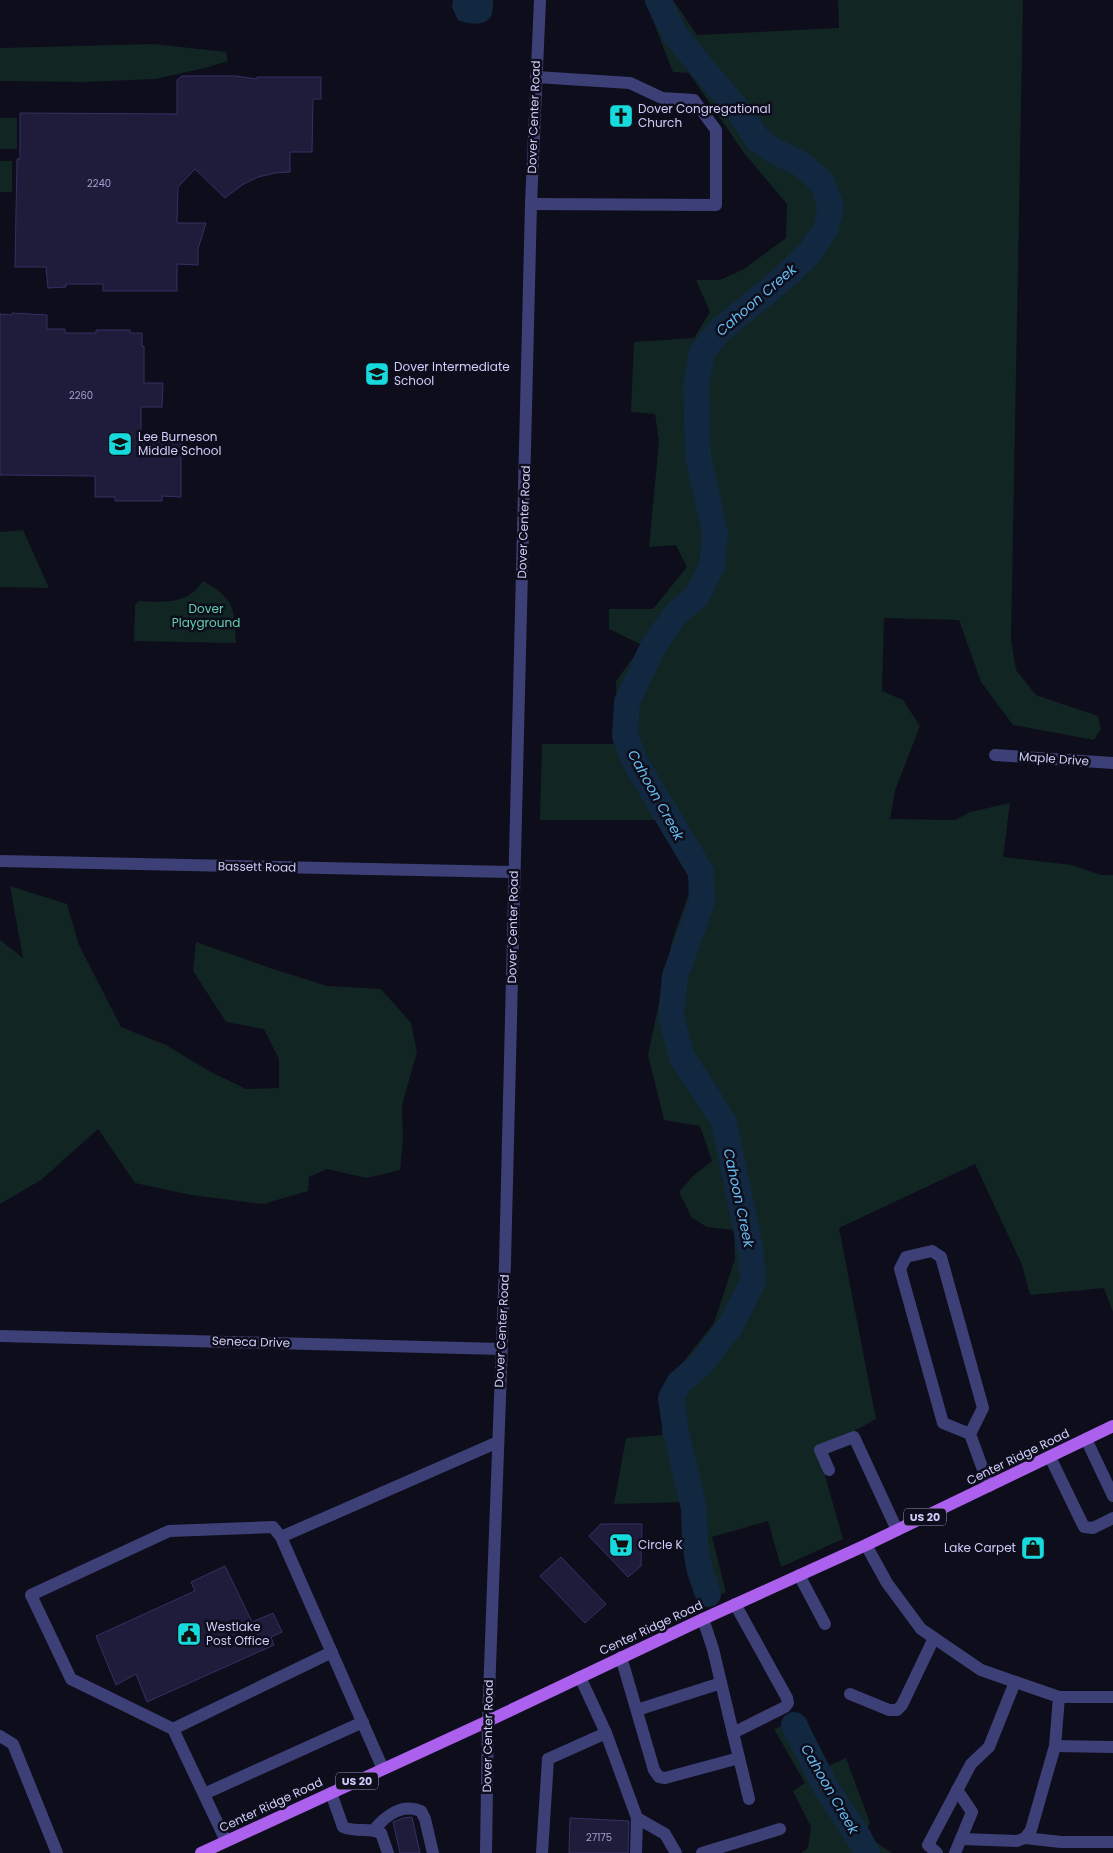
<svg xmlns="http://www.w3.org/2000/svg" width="1113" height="1853" font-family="Poppins,sans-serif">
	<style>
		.green { fill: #112522 }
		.water { fill: #122840 }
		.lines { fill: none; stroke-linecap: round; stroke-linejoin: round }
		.river { stroke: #122840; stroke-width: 26 }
		.building { fill: #1f1b3b; stroke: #353064 }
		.minor { stroke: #3d4076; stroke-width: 12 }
		.major { stroke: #ac60ee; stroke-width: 12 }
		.labels { text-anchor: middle; stroke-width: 5; stroke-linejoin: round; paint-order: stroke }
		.number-label { font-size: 10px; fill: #a2a0ca }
		.shield { fill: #0e0d1c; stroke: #9493b7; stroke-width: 1 }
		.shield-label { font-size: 11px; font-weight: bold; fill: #cecdfa }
		.poi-label { font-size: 12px; fill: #cecdfa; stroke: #0e0d1c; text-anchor: start }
		.street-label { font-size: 12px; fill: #cecdfa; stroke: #0e0d1c }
		.park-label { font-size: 12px; fill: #62d1ab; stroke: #0e0d1c }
		.water-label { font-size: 14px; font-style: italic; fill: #66bcef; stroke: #0e0d1c }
	</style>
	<rect width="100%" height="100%" fill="#0e0d1c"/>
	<g class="green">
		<polygon points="645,0 673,0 697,35 839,28 838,0 1023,0 1011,639 1016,670 1036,695 1098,716 1101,729 1094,740 1013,725 981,682 959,620 884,618 882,691 903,700 920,726 895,791 890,819 955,820 970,812 1010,803 1003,857 1072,865 1101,875 1113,875 1113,1312 1104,1288 1030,1295 1022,1265 975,1164 839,1228 876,1419 818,1451 843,1539 781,1567 768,1521 712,1537 726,1592 703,1602 686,1502 614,1504 626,1438 662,1435 662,1389 714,1323 735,1259 734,1230 707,1227 692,1218 679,1192 693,1176 712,1161 700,1126 664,1120 648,1055 672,941 692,885 663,820 540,820 542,744 618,744 616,681 642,645 609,629 609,609 653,609 687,567 676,545 649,547 659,441 655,414 631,412 634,342 694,338 710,312 696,280 720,280 744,269 786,238 787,204 744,153 689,73 673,72"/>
		<polygon points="154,44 226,52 228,61 205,68 155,79 85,82 0,81 0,48"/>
		<rect x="0" y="118" width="17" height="31"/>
		<rect x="0" y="161" width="12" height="31"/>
		<polygon points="23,530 49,588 0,587 0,532"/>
		<path d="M 203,581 C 236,600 234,608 236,643 L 134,641 L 135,605 L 139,601 C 163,602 188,605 203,581 Z"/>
		<polygon points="10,886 67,904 79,945 121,1027 166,1045 209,1071 246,1089 279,1088 279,1059 264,1029 226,1022 193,971 196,942 273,969 327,986 381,989 411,1023 417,1052 402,1105 403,1141 400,1170 367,1178 327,1169 309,1177 308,1191 263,1204 191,1195 135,1183 98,1129 41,1180 0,1204 0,940 23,958"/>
		<polygon points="806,1717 824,1768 846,1758 870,1823 864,1834 892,1853 801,1853 808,1848 811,1827 793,1791 805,1783 774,1729"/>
	</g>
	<path class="water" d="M 453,0 L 493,0 C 493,5 493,12 491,16 C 485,27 467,24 458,20 L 452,7 Z"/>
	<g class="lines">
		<g class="river">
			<polyline points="658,0 675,35 741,114 757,139 776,152 801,164 822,182 831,207 825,230 809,254 779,282 720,330 702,352 696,384 698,456 715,533 712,566 696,597 676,614 653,647 627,702 625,736 635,762 701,872 702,902 675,976 671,1017 682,1057 724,1122 751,1253 753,1282 731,1325 701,1364 679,1383 671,1398 676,1432 694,1508 695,1544 700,1571 708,1594"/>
			<polyline points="794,1725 825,1786 858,1836 867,1853"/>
		</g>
	</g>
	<g class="building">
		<polygon points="182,76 236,76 257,79 257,77 321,77 321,99 313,99 312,152 290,152 290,172 275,173 258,177 242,185 225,198 195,169 178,187 177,223 206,223 198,249 198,265 177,264 177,291 103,291 103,284 66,284 66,287 48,288 46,267 15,267 17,159 20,159 20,113 177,114 177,80"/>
		<polygon points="12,313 47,315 47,329 65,329 65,333 96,333 96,330 130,330 130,333 142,333 142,346 144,346 144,383 163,383 162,407 141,407 141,441 181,441 181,497 162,496 162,501 115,501 115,497 95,497 95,476 0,475 0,314 12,315"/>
		<polygon points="601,1524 642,1524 641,1566 628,1577 589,1536"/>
		<polygon points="561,1557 606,1604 585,1623 540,1576"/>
		<polygon points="225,1566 252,1622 273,1613 282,1632 271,1637 274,1645 147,1702 136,1674 116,1685 96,1636 195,1591 191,1582"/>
		<polygon points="412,1817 420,1853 400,1853 393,1822 403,1818"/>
		<polygon points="570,1818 629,1821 628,1853 569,1853"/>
	</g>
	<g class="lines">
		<g class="minor">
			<polyline points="531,204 716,205 716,130 694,100 662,98 630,83 536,77"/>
			<polyline points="995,755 1113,763"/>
			<polyline points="0,861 514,872"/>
			<polyline points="0,1336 501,1349"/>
			<polyline points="970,1434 983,1408 941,1257 932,1251 906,1257 900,1269 943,1423 970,1434 989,1486"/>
			<polyline points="1086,1439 1113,1496"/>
			<polyline points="1050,1457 1084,1527 1093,1528 1113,1518"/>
			<polyline points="829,1470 820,1450 854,1437 897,1530"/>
			<polyline points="866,1545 887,1583 921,1629 981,1670 1059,1697 1113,1697"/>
			<polyline points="799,1575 825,1624"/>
			<polyline points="703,1619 713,1649 733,1733 785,1707 788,1703 787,1698 735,1604"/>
			<polyline points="621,1657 654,1770 659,1777 665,1778 739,1758"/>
			<polyline points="850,1694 889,1710 897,1710 902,1705 934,1638"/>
			<polyline points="637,1710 721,1683"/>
			<polyline points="173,1729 71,1679 31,1595 169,1531 273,1527 281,1537"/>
			<polyline points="606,1733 637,1818 665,1834 676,1853"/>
			<polyline points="733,1733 749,1799"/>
			<polyline points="0,1736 13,1744 57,1853"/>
			<polyline points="1055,1746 1113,1747"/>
			<polyline points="383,1769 281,1537 498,1442"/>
			<path d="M 331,1793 L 343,1827 C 358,1833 368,1827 381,1833 L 388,1853"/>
			<polyline points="204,1794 363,1722"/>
			<path d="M 374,1830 C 385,1816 402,1803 421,1811 L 425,1819 L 433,1853"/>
			<polyline points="1025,1838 1061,1842 1113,1842"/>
			<polyline points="962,1839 1017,1841 1025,1838 1031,1830 1055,1746 1059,1697"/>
			<polyline points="226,1841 173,1729 332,1652"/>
			<polyline points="486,1853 488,1721 505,1263 531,204 540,0"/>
			<polyline points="542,1853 548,1759 606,1733 580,1677"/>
			<polyline points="636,1853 637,1818"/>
			<polyline points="702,1853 780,1829"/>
			<polyline points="937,1853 928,1845 971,1764 989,1747 1015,1682"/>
			<polyline points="955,1853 972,1812 957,1790"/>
		</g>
		<polyline class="major" points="201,1853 488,1721 703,1619 866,1545 1113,1426"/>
	</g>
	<defs>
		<symbol id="church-square" viewBox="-11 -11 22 22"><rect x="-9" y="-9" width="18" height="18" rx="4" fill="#17dadc" stroke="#0e0d1c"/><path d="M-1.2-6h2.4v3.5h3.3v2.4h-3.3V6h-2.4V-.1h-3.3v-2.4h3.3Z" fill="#111"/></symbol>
		<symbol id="school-square" viewBox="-11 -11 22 22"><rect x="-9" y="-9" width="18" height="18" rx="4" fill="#17dadc" stroke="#0e0d1c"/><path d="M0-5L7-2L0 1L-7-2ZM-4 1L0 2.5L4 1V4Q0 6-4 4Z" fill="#111"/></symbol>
		<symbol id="supermarket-square" viewBox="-11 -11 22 22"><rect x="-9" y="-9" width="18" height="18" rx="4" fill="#17dadc" stroke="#0e0d1c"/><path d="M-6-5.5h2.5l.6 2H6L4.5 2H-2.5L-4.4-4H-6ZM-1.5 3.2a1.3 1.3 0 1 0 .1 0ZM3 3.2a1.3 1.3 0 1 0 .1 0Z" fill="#111"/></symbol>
		<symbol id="shop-square" viewBox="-11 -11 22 22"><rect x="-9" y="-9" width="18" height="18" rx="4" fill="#17dadc" stroke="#0e0d1c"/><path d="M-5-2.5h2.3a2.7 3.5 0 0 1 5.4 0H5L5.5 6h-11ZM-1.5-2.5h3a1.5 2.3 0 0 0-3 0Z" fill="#111"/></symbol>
		<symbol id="civic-square" viewBox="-11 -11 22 22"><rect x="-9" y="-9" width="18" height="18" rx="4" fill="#17dadc" stroke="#0e0d1c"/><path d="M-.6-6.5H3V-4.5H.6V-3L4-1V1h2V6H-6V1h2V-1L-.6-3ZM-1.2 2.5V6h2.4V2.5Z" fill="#111"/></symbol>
	</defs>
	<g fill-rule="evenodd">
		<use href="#church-square" x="607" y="102" width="28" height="28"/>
		<use href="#school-square" x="363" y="360" width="28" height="28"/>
		<use href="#school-square" x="106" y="430" width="28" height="28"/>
		<use href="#supermarket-square" x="607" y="1531" width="28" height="28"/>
		<use href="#shop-square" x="1019" y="1534" width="28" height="28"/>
		<use href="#civic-square" x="175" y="1620" width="28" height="28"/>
	</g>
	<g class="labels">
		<g class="number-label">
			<text x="99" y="187">2240</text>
			<text x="81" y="399">2260</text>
			<text x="599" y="1841">27175</text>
		</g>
		<g class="shield">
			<rect x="904" y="1508.5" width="42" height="17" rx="4"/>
			<rect x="336" y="1772.5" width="42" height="17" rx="4"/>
		</g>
		<g class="shield-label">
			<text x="925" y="1521">US 20</text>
			<text x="357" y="1785">US 20</text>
		</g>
		<g class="poi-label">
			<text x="638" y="113">Dover Congregational<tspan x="638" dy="14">Church</tspan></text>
			<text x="394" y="371">Dover Intermediate<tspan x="394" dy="14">School</tspan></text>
			<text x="138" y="441">Lee Burneson<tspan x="138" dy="14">Middle School</tspan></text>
			<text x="638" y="1549">Circle K</text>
			<text x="1016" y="1552" text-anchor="end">Lake Carpet</text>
			<text x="206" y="1631">Westlake<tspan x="206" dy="14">Post Office</tspan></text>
		</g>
		<g class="street-label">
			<text transform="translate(534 117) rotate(-88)" y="4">Dover Center Road</text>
			<text transform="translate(524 522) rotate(-88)" y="4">Dover Center Road</text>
			<text transform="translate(1054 759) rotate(4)" y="4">Maple Drive</text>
			<text transform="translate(257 867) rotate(1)" y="4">Bassett Road</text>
			<text transform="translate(513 927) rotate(-89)" y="4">Dover Center Road</text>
			<text transform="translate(502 1331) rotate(-87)" y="4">Dover Center Road</text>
			<text transform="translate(251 1342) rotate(2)" y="4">Seneca Drive</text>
			<text transform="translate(1018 1457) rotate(-26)" y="4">Center Ridge Road</text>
			<text transform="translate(651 1628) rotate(-25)" y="4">Center Ridge Road</text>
			<text transform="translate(488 1736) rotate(-89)" y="4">Dover Center Road</text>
			<text transform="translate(271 1805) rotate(-25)" y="4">Center Ridge Road</text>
		</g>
		<g class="park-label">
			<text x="206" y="613">Dover<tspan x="206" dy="14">Playground</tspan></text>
		</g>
		<g class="water-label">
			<text transform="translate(756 300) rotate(-41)" y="5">Cahoon Creek</text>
			<text transform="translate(656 795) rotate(61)" y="5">Cahoon Creek</text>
			<text transform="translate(739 1198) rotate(78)" y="5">Cahoon Creek</text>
			<text transform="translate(830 1789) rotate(60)" y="5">Cahoon Creek</text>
		</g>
	</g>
</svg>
